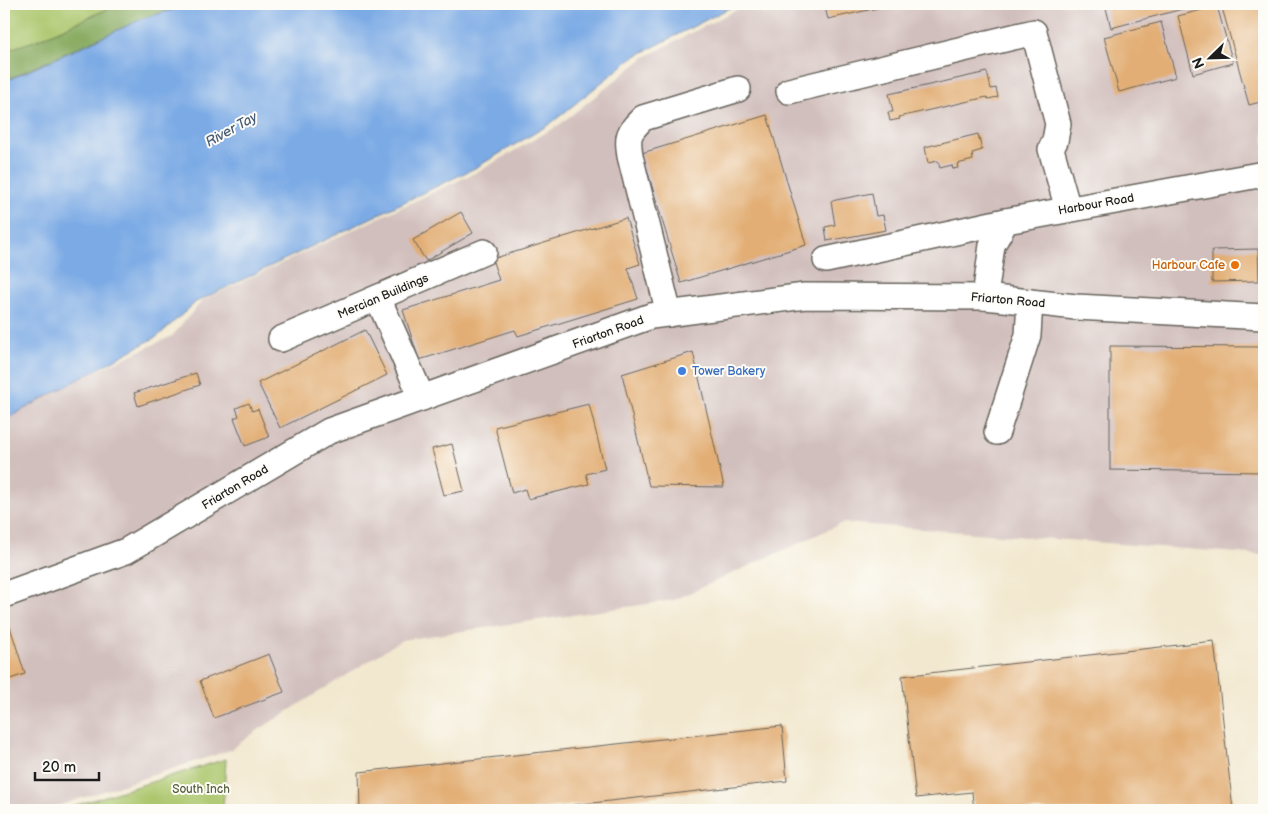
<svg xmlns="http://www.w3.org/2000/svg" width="1268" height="814" font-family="'Balsamiq Sans',sans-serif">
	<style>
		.industrial { fill: #d1bfbd }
		.green { fill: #abc66c; stroke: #647144 }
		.forest { fill: #88ab60; stroke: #52643e }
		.water { fill: #7baae5; stroke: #4c6380 }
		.building { fill: #e2ae75 }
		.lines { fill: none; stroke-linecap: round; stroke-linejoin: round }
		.minor-casing { stroke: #67635b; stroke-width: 28 }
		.minor { stroke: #fff; stroke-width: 25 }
		.food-dot { fill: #e8710a; stroke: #fdfcf7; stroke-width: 2 }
		.shop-dot { fill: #3f7fe0; stroke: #fdfcf7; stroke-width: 2 }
		.labels { text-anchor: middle; stroke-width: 4; stroke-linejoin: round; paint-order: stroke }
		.street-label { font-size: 12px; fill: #1c1c1c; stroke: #fdfcf7 }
		.food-label { font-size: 12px; fill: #c56008; stroke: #fdfcf7; text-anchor: end }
		.shop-label { font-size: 12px; fill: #366cbe; stroke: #fdfcf7; text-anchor: start }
		.park-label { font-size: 12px; fill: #55603c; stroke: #fdfcf7 }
		.water-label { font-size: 14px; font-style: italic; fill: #475c76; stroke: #fdfcf7 }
	</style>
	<rect width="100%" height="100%" fill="#fdfcf7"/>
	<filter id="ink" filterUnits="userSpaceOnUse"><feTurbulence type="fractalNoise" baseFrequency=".02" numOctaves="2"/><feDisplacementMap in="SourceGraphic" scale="10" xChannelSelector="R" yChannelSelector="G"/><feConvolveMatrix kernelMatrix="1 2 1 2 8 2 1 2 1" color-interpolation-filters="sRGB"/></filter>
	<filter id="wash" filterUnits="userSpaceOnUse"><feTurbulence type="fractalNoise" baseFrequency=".0096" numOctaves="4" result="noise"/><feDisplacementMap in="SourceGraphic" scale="20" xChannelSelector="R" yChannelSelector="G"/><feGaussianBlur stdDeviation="1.12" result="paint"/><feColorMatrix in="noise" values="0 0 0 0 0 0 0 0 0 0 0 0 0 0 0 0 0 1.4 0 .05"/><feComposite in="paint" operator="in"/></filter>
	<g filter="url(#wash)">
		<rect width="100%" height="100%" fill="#f2e8cf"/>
		<polygon class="industrial" points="747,4 1264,4 1264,555 843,523 674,600 402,640 258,730 230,750 45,810 4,810 4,414 172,336 203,300 483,169 559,125 645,57"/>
		<g class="green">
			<polygon points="4,4 119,4 4,54"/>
			<polygon points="226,759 223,810 60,810"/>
		</g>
		<polygon class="forest" points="119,4 192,4 144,18 4,81 4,51 37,40"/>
		<polygon class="water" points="192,4 737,4 632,58 550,124 475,168 196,302 158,336 4,420 4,82 144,18"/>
		<g id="blocks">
			<g class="building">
				<polygon points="824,4 890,4 891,5 828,19"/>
				<polygon points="1105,4 1201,4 1111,28"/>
				<polygon points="1221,4 1264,4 1264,101 1249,105"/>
				<polygon points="1217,6 1233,63 1193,74 1178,16"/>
				<polygon points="1161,22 1176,77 1119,92 1104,37"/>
				<polygon points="987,72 991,89 996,88 998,97 988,99 987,97 899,117 900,119 890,121 888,112 893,112 889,94"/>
				<polygon points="767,115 806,245 681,283 642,153"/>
				<polygon points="978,134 982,150 972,153 973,160 957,164 958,168 953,169 952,165 940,168 938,161 928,163 925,147"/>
				<polygon points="872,193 876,216 883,215 886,230 827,241 825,227 835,225 831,201"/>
				<polygon points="461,212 473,233 426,261 413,240"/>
				<polygon points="626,218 640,264 628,268 638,299 518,336 515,330 419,360 403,310 499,280 492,259"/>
				<polygon points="1258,249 1259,281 1212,282 1212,250"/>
				<polygon points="365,330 387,375 280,428 258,383"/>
				<polygon points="1110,346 1264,347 1264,472 1110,470"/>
				<polygon points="693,352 724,487 649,486 622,374"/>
				<polygon points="196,373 200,385 138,406 134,393"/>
				<polygon points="249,403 252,411 258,409 269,437 245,446 234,418 239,416 236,408"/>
				<polygon points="589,404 605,469 586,474 589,484 528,499 525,489 512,493 495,427"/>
				<polygon points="452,444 464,491 444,495 432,449"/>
				<polygon points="9,624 25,674 4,681 4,625"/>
				<polygon points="1214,641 1233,810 974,810 972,792 916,798 902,676"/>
				<polygon points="269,654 284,692 214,718 200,681"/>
				<polygon points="782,726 787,781 530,810 360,810 359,772"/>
			</g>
		</g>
	</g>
	<g filter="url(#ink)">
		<use href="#blocks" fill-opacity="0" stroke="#67635b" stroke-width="1"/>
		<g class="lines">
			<defs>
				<g id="minor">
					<polyline points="789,91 1034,32 1058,124 1055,141 1051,149 1068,209"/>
					<polyline points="826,260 1006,221"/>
					<polyline points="985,297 992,245 1006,221 1264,174"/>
					<polyline points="378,298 422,398"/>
					<path d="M 669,314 L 630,156 C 627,135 628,133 643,118 L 738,89"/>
					<polyline points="281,339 484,252"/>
					<polyline points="997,432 1028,335 1030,302"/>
					<polyline points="4,595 126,551 329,431 651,316 805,296 985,297 1076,307 1264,317"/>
				</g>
			</defs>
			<use href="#minor" class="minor-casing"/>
			<use href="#minor" class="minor"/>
		</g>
	</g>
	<circle class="food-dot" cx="1235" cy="265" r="5"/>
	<circle class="shop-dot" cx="682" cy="371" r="5"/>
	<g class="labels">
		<g class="street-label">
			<text transform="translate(1096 204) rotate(-10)" y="4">Harbour Road</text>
			<text transform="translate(383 296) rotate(-23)" y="4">Mercian Buildings</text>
			<text transform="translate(1008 300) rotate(5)" y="4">Friarton Road</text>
			<text transform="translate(608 332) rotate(-20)" y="4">Friarton Road</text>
			<text transform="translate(235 487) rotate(-31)" y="4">Friarton Road</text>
		</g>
		<g class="food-label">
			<text x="1225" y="269">Harbour Cafe</text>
		</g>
		<g class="shop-label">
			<text x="692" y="375">Tower Bakery</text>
		</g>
		<g class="park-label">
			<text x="201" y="793">South Inch</text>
		</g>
		<g class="water-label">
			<text transform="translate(231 129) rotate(-29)" y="5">River Tay</text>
		</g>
	</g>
	<rect width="1268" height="814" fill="none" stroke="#fdfcf7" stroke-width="20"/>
	<g transform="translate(1210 58) rotate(247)" stroke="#fdfcf7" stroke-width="4" paint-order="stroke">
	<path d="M0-4L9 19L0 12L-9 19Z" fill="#1c1c1c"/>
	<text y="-8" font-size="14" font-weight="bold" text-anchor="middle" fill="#1c1c1c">N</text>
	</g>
	<path d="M35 772v8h64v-8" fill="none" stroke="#1c1c1c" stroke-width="2.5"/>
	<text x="42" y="772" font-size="15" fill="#1c1c1c" stroke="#fdfcf7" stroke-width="4" paint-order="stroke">20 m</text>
</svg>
